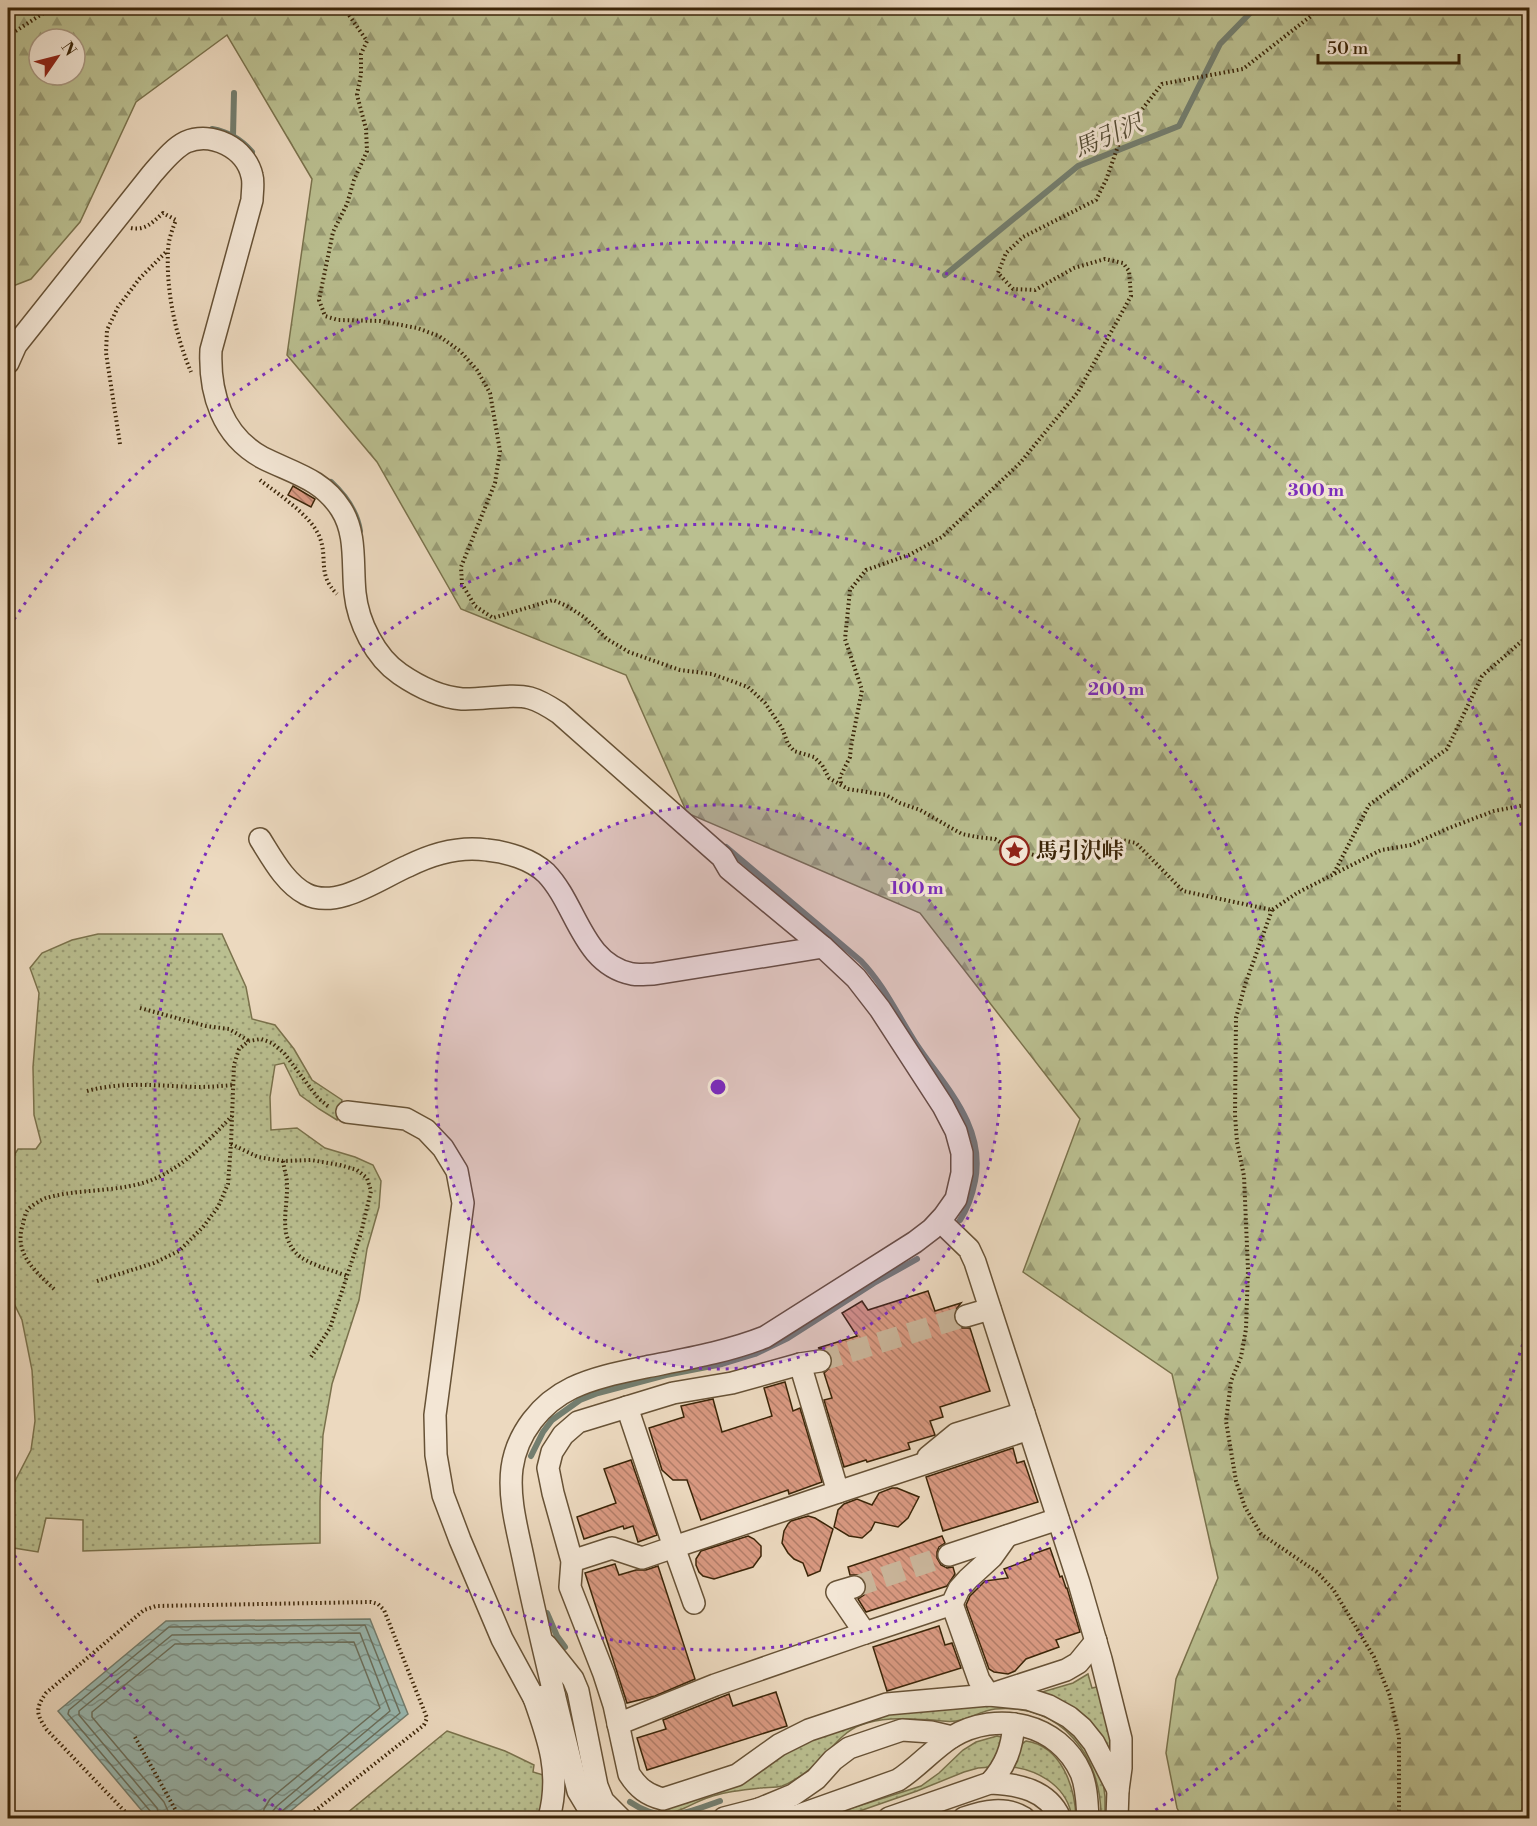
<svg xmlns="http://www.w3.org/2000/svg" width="1537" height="1826" font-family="'Libre Bodoni','Noto Serif JP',serif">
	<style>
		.grass { fill: url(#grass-dots); stroke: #7a724c; stroke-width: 1.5 }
		.forest { fill: url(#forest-firs); stroke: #7a724c; stroke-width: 1.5; fill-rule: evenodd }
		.water { fill: url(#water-waves); stroke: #737e6f; stroke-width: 1.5 }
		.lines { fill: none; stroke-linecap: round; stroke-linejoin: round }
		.shore { stroke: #6a705e; stroke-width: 1.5 }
		.stream { stroke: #737e6f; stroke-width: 6 }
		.building { fill: url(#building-back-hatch); stroke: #3b2508; stroke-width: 1.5 }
		.minor-tunnel { stroke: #c9b59a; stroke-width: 21; stroke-dasharray: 21 10; stroke-linecap: butt }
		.minor-casing { stroke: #675236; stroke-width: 24 }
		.path { stroke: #3b2508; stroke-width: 4; stroke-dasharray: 1.5 3; stroke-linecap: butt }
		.minor { stroke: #f3e6d5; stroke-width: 21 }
		.ring { fill: none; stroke: #7b2cbf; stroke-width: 3; stroke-dasharray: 3 6 }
		.labels { text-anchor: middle; stroke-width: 6; stroke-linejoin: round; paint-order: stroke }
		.poi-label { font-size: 22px; font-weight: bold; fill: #3b2508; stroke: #f3e6d5; text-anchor: start }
		.water-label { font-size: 24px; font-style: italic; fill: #524a33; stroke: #f3e6d5 }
		.centre { fill: #7b2cbf; stroke: #f3e6d5; stroke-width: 3 }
		.ring-label { font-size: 18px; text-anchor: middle; font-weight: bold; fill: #7b2cbf; stroke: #f3e6d5; stroke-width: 6; stroke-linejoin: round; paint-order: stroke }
	</style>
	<defs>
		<pattern id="grass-dots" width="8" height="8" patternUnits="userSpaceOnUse" patternTransform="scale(1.5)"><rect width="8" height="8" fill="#babf90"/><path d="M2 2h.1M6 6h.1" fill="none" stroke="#989b74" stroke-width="1.8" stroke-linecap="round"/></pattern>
		<pattern id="forest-firs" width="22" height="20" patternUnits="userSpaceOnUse" patternTransform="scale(1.5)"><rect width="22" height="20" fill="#babf90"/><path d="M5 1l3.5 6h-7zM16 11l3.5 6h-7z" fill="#989b74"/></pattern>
		<pattern id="water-waves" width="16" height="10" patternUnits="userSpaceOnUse" patternTransform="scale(1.5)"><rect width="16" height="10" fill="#99bab3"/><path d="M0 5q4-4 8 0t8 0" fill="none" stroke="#7e9790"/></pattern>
		<pattern id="building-back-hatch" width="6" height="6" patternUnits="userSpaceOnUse" patternTransform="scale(1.5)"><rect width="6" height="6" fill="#d99981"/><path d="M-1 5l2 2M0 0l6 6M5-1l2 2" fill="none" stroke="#b17d68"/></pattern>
	</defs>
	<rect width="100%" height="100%" fill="#ecd9bf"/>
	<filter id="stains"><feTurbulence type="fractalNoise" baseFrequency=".00333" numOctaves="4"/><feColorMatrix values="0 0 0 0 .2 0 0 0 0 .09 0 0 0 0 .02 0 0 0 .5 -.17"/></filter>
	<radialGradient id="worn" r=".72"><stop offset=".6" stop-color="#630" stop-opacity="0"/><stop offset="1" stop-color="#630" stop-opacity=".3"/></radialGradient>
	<g class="grass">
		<polygon points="98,934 222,934 246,987 252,1019 275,1025 294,1049 312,1080 342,1100 337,1120 319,1109 300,1095 284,1063 275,1065 270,1097 271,1130 297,1128 325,1148 355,1157 373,1165 381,1181 379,1207 367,1249 359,1300 332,1384 323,1435 320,1501 320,1543 83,1551 83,1520 46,1518 38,1552 8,1547 8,1491 14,1483 31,1450 35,1421 32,1370 22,1320 8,1291 8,1165 18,1149 36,1149 41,1142 34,1115 33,1067 39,993 30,968 42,953 72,940"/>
		<polygon points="1088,1674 1092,1688 1101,1686 1115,1765 1035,1694 1073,1683"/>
		<path d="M 1015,1705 L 1053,1716 L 1083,1741 L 1103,1781 L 1105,1797 L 1105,1818 L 1101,1818 C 1102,1757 1062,1703 995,1709 C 981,1711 969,1719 956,1721 C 949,1722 940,1721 933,1720 C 908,1719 884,1716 861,1725 C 838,1733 826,1759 806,1772 C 799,1777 791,1783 782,1786 C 775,1788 767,1787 760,1788 C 743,1790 726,1791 710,1797 C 690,1803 682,1814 659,1813 L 659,1808 L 794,1745 L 881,1713 L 942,1706 Z"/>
		<polygon points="447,1731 505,1751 534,1765 533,1772 550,1777 543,1818 341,1818"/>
		<polygon points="997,1736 1001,1737 1003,1743 992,1767 978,1768 964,1772 917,1791 854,1813 821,1818 921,1786 939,1773 963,1750 976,1742"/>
		<path d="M 1026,1741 C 1062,1746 1075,1788 1076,1818 L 1072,1818 C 1068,1788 1041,1771 1013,1767 L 1021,1744 Z"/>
	</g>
	<path class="forest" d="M 8,8 L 1529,8 L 1529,1818 L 1182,1818 L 1177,1808 L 1166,1753 L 1176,1679 L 1218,1578 L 1172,1374 L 1023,1272 L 1080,1119 L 920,913 L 687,813 L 626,675 L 461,609 L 377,462 L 287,355 L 312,179 L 227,35 L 136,102 L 80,222 L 31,279 L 8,288 ZM 39,39 L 75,39 L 75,75 L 39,75 Z"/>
	<polygon class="water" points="370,1619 408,1714 282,1818 148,1818 58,1711 166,1621"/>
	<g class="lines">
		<g class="shore">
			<polyline points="152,1818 151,1812 68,1714 69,1710 169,1627 365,1625 400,1713 282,1811 279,1818"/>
			<polyline points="160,1818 157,1808 79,1715 79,1711 172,1635 360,1633 390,1711 277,1806 272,1812 272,1818"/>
			<polyline points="169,1818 168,1811 164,1802 92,1717 92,1712 175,1644 354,1642 380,1708 270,1799 264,1809 263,1818"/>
		</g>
		<g class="stream">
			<path d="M 212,129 C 229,132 241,139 252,152"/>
			<polyline points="233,136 234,93"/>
			<polyline points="945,275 1078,166 1179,126 1220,44 1255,8"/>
			<path d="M 331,482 C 345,495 357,511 360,531"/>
			<path d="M 726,847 L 861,961 C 884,985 897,1014 915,1042 C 943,1085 986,1125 975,1181 C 972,1196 968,1208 960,1220"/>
			<polyline points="531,1456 543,1432 552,1420 580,1400 598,1393 666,1375 722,1364 755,1354 788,1338 874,1283 917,1259"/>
			<polyline points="547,1613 557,1636 565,1647"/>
			<path d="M 630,1802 C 664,1825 685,1813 720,1801"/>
		</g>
	</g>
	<g class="building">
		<polygon points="293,486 315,499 311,507 288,495"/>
		<polygon points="928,1291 935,1311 961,1303 954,1312 954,1320 958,1326 962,1328 970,1328 990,1391 940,1407 943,1417 930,1421 935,1435 908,1443 910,1449 867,1462 866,1460 844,1467 824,1400 832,1398 824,1373 832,1366 832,1359 830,1354 825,1349 818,1348 857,1336 842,1313 862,1301 868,1310"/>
		<polygon points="785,1382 793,1411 800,1408 822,1482 789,1494 788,1490 701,1520 687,1480 673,1480 662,1470 649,1428 684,1417 681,1406 713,1399 722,1432 772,1416 764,1388"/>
		<polygon points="1013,1448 1017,1463 1024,1461 1038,1502 943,1531 926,1477"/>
		<polygon points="631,1460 657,1535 638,1542 633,1526 624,1529 623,1526 584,1539 577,1517 616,1503 604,1469"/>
		<polygon points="892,1488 897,1488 919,1497 908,1518 898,1527 875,1522 871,1530 862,1538 849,1536 834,1527 838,1510 844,1504 857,1499 872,1505 879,1493"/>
		<polygon points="808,1516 815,1518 833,1529 820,1571 808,1576 803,1563 794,1559 788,1553 782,1543 784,1531 788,1524 791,1521"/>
		<polygon points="748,1536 754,1539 761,1546 761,1556 753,1567 714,1579 703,1576 699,1572 696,1565 696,1559 701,1551"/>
		<polygon points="942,1536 945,1543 939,1547 937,1552 937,1558 941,1565 947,1568 953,1567 955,1574 947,1586 866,1612 858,1599 864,1595 866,1591 866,1583 862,1577 858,1575 850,1575 848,1567"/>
		<polygon points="1050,1548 1060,1577 1062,1576 1066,1588 1067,1588 1080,1632 1056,1640 1059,1647 1026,1659 1015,1671 1008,1674 994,1672 989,1669 966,1605 970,1596 985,1581 1008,1578 1004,1569 1031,1559 1030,1555"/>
		<polygon points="615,1564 619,1575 636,1570 646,1570 658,1566 695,1679 655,1696 627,1703 585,1573"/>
		<polygon points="939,1626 945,1645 952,1643 961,1668 887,1691 873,1647"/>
		<polygon points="776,1692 787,1726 647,1770 637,1738 666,1729 663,1720 729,1694 733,1706"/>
	</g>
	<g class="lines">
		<g class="minor-tunnel">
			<polyline points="820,1361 966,1316"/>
			<polyline points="854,1587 949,1555"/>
		</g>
		<defs>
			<g id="minor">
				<path d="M 8,363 L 16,345 L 152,174 C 162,163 172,149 186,142 C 212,131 246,148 252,176 C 254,183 252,193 252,200 L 211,350 C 209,393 222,436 263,458 C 293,473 322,479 341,509 C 357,534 352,564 355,593 C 358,622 375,657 400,674 C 419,687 439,697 462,699 C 483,700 511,693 530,698 C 541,701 550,707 559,713 L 722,857 L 729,869 L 823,947 L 856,978 L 880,1009 L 943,1106 L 956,1131 L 962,1153 L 962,1173 L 956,1199 L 944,1216 L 932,1229 L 915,1242 L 765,1337 C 727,1352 686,1359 646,1367 C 622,1372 595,1377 572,1388 C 541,1403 517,1433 512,1468 C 508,1499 518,1532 524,1562 C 540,1639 559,1715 578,1791 L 590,1811 L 599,1818"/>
				<path d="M 260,839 C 272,858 285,883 306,894 C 337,910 380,878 408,866 C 432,854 460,846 487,850 C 507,852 531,859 546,873 C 577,905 582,964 632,974 C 639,975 647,974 654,974 L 823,947"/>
				<polyline points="347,1112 406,1119 426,1130 443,1148 457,1171 463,1203 435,1415 436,1455 443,1495 460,1540 502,1639 534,1698 554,1694"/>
				<polyline points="966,1316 990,1309"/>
				<path d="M 820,1361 L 800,1364 L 732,1383 L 673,1393 L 578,1422 L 563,1435 L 552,1452 L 548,1468 L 553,1493 L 572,1561 L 570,1587 L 604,1674 L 614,1705 L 629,1774 C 638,1788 647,1795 663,1799 L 737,1775 L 779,1745 L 809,1730 L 887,1704 L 989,1695 L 1028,1699 L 1049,1706 L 1069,1717 L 1082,1728 L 1094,1743 L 1118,1790 L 1121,1768 L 1121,1739 L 1101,1659 L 1079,1583 L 975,1262 L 969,1249 L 940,1221"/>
				<polyline points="800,1364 838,1492 1029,1429"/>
				<polyline points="627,1407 674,1547 838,1492"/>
				<polyline points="928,1457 956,1434 1024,1413"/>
				<polyline points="949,1555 1058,1519"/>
				<polyline points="572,1561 612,1548 642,1558 674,1547 694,1603"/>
				<polyline points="854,1587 837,1592 865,1633 952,1604 959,1589 968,1579 992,1557 1007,1536"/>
				<polyline points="952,1604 979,1680 989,1695 1066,1670 1078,1663 1096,1641"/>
				<polyline points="546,1645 573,1679 578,1691 597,1786 603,1801 620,1818"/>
				<path d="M 534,1698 C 549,1740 561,1774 549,1818"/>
				<polyline points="618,1724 715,1685 865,1633"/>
				<path d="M 990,1783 C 1006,1765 1012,1748 1014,1724"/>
				<polyline points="759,1809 793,1795 816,1779 833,1760 849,1748 902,1730 931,1732 952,1737"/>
				<path d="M 724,1818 L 759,1809 L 794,1817 L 898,1780 C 917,1768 932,1750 952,1737 C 997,1710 1059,1723 1081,1773 C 1087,1787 1087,1804 1088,1818"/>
				<path d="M 889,1818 L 990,1783 C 1018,1784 1048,1790 1060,1818"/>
				<path d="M 964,1818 C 984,1811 1005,1806 1024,1818"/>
				<polyline points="1117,1818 1118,1790"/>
			</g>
		</defs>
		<use href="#minor" class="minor-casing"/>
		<g class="path">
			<polyline points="344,8 367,41 361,54 361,74 357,95 366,129 367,151 354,180 347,204 333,232 319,300 325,316 338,320 380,321 417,328 439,336 460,351 477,370 490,393 500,451 495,483 461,567 462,584 475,606 493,618 553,600 567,606 584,617 607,639 629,652 680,670 712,674 748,687 765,703 782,728 788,744 794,751 814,757 822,765 829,778 848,789 886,795 900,803 920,810 962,834 977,837 995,839 1010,848 1034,855 1056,854 1099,841 1117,839 1136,843 1183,891 1272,910 1297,893 1381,850 1411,845 1449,828 1494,811 1530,804"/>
			<polyline points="8,36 45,12 48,8"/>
			<path d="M 131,228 C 145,231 153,222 163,213 L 176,220 C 172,230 168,241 168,252 C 166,291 176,337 191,372"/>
			<polyline points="120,444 106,353 107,330 118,307 140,278 167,251"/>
			<path d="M 260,480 C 278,494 312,516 320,538 C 328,560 317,574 337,594"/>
			<polyline points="841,783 840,777 850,757 851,746 862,690 845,639 850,590 866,570 909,555 942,537 1020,463 1078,392 1131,296 1129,271 1123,263 1105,259 1074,268 1035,290 1013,289 998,273 1006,253 1023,237 1096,200 1106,180 1122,135 1162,84 1243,69 1311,16 1317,8"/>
			<polyline points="1334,873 1369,805 1447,749 1482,676 1530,634"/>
			<polyline points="1272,910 1245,985 1236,1018 1235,1115 1237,1142 1244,1176 1248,1270 1246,1329 1241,1357 1231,1381 1226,1421 1236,1481 1245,1507 1261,1534 1317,1572 1333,1589 1374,1657 1390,1696 1399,1737 1399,1818"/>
			<polyline points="140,1008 206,1026 229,1029 249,1041"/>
			<path d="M 87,1091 C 123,1081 159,1086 196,1087 C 209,1087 221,1086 234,1085"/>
			<polyline points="231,1144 258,1157 283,1161 311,1160 340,1165 357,1170 367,1178 371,1191 361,1233 330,1328 311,1357"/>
			<path d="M 283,1161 C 284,1169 287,1177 287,1184 C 288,1208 278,1233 296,1253 C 306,1264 334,1271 348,1276"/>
			<polyline points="97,1281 154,1263 179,1251 203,1227 218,1207 228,1184 231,1144 234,1065 239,1049 249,1041 261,1039 272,1043 284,1053 318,1098 329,1107"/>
			<path d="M 54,1289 C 35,1271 13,1253 23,1224 C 24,1220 25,1214 27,1211 C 30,1206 41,1200 46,1198 C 80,1188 121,1193 154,1179 C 186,1165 209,1140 232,1116"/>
			<polyline points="135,1737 180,1818"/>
			<path d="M 131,1818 L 47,1730 C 36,1714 35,1709 46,1693 L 144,1610 L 156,1606 L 371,1602 L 378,1604 L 384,1610 L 427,1718 L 424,1725 L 306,1818"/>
		</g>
		<use href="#minor" class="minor"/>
	</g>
	<circle cx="718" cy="1087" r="282" fill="#7b2cbf" fill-opacity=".12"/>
	<g class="ring">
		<circle cx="718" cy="1087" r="282"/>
		<circle cx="718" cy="1087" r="563"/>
		<path d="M1528 1327A845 845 0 0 1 1147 1815M289 1815A845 845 0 0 1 9 1547M9 627A845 845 0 0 1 1528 847"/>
	</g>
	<defs>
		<symbol id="sight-ring" viewBox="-11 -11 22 22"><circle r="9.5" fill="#f3e6d5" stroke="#8f2418" stroke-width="1.5"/><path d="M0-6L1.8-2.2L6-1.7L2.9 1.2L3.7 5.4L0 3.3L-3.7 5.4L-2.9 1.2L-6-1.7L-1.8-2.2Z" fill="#8f2418"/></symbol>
	</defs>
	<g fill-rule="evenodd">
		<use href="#sight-ring" x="998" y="834" width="33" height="33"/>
	</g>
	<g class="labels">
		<g class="poi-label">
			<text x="1036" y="858">馬引沢峠</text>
		</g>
		<g class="water-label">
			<text transform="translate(1108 136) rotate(-23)" y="8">馬引沢</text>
		</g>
	</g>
	<circle cx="718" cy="1087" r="9" class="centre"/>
	<g class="ring-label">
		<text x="1316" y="496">300 m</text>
		<text x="1116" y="695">200 m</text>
		<text x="917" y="894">100 m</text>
	</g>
	<rect width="1537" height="1826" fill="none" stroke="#ecd9bf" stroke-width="30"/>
	<rect x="9" y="9" width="1519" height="1808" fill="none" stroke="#3b2508" stroke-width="3"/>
	<rect x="15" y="15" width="1507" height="1796" fill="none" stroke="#3b2508" stroke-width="1.5"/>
	<g transform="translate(57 57) rotate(55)"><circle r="28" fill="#f3e6d5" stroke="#a99983" stroke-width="1.5"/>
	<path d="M0-4.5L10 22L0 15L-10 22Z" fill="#8f2418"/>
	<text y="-9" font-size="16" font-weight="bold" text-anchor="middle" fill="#3b2508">N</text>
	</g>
	<path d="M1318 54v9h141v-9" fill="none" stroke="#3b2508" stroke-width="3"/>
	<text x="1327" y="54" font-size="18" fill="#3b2508" stroke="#f3e6d5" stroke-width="4.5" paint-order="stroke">50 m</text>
	<rect width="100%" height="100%" filter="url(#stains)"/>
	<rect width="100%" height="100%" fill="url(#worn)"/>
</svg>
